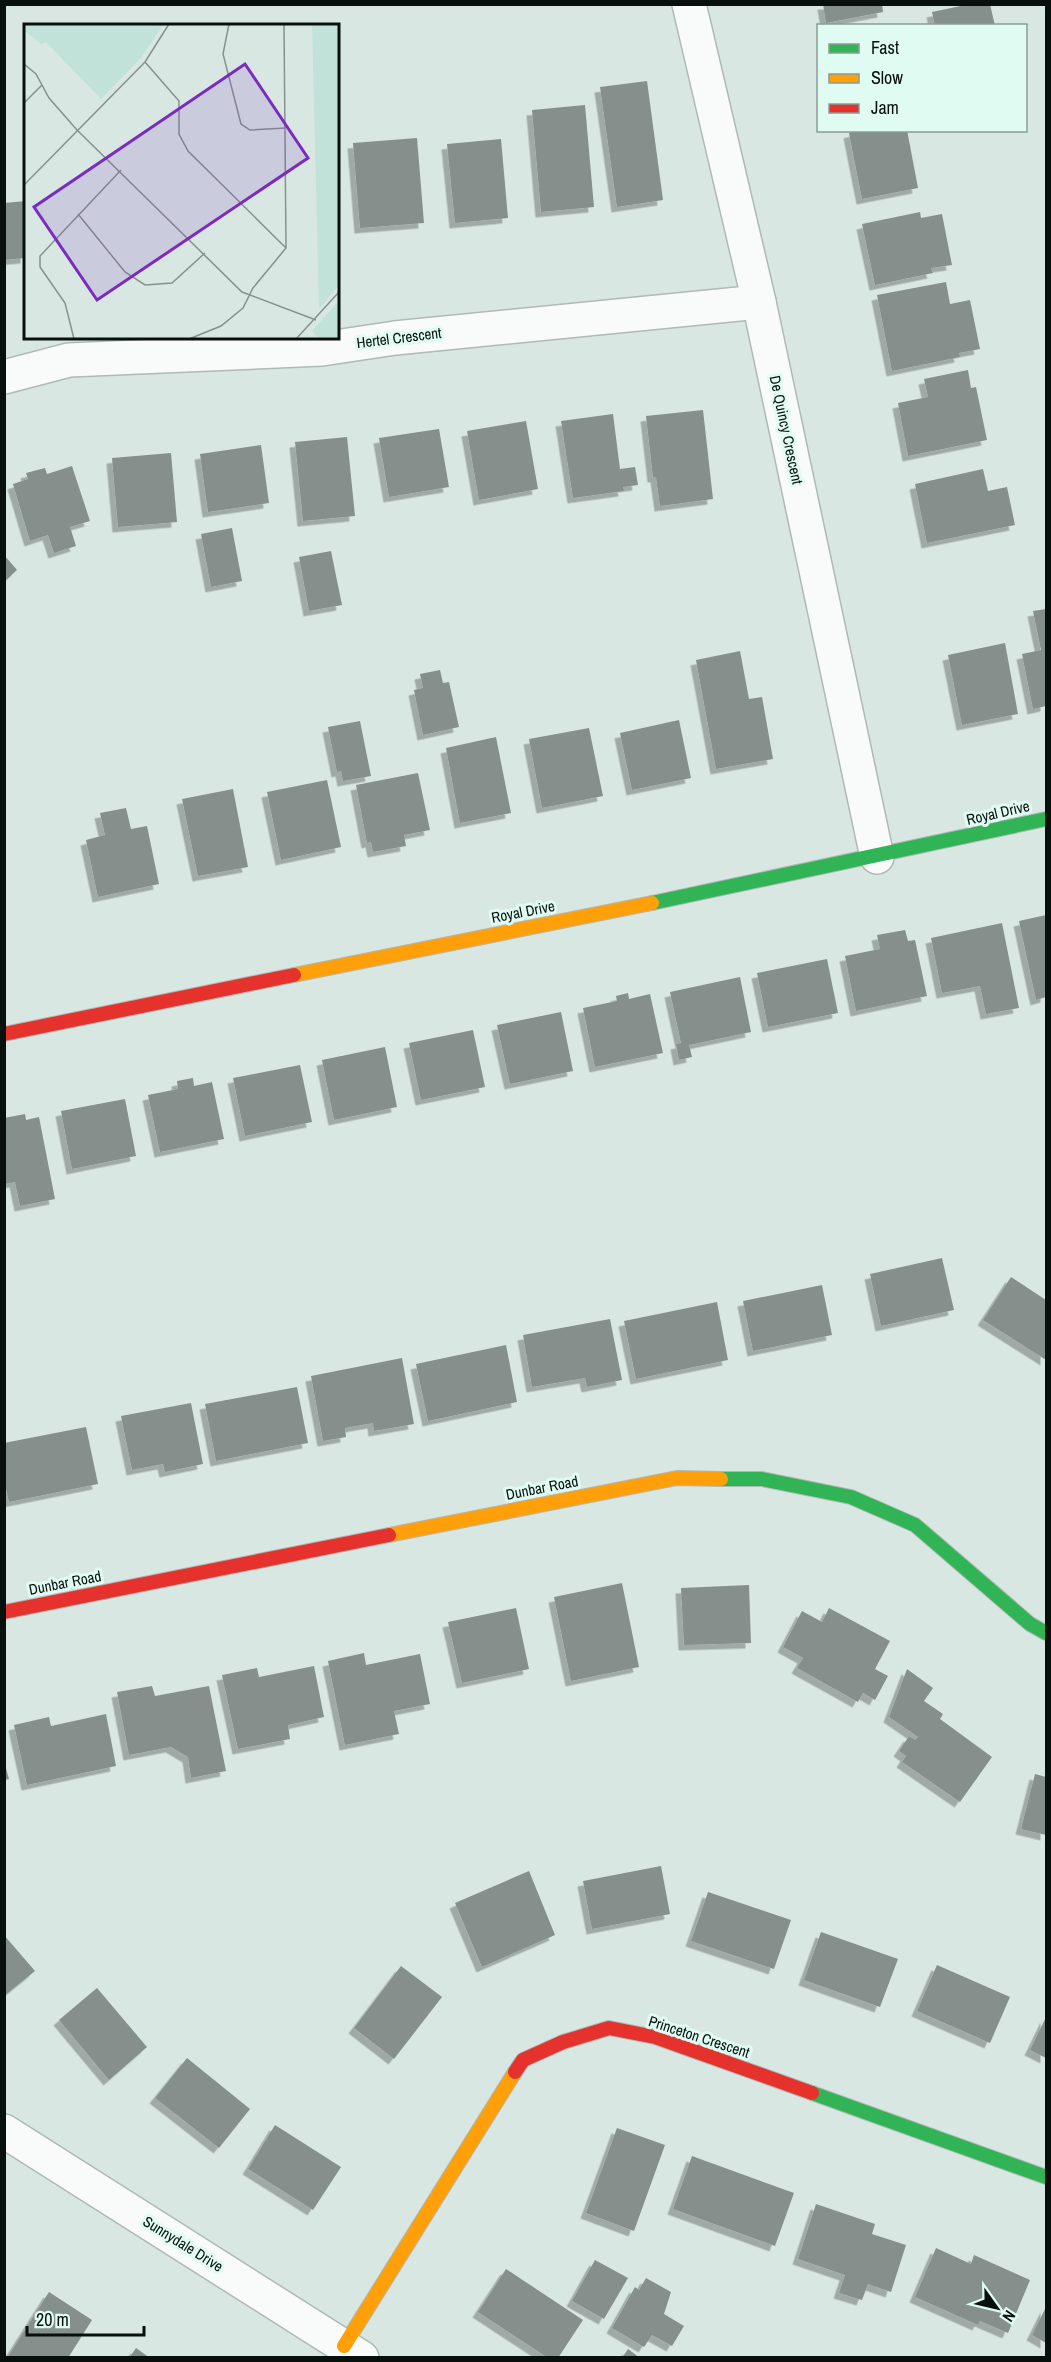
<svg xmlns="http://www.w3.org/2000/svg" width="1051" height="2362" font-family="'Archivo Narrow',sans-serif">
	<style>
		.building { fill: #85908c; filter: url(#shadow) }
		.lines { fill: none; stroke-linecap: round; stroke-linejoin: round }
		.street-casing { stroke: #afb9b6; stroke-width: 36 }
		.fast-casing { stroke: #afb9b6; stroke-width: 16 }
		.slow-casing { stroke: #afb9b6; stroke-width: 16 }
		.jam-casing { stroke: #afb9b6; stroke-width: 16 }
		.street { stroke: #f9fbfb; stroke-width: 33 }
		.fast { stroke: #30b455; stroke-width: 14 }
		.slow { stroke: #ff9f0a; stroke-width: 14 }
		.jam { stroke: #e5322d; stroke-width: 14 }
		.labels { text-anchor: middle; stroke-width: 6; stroke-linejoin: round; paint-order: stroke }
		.street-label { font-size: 15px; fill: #07100d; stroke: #e0fbf2 }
		.inset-road { fill: none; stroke: #85918d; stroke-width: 1.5 }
		.view { fill: #7b2cbf; fill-opacity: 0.15; stroke: #7b2cbf; stroke-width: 3 }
		.inset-edge { fill: none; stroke: #07100d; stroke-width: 3 }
	</style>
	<defs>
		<filter id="shadow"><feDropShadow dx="-5.5" dy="5.5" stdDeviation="0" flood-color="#0004"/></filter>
	</defs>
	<rect width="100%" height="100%" fill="#d9e7e3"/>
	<g class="building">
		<polygon points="823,4 882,4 883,12 826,23"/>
		<polygon points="970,4 990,4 995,26 935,26 932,12"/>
		<polygon points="647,81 663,200 617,207 600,87"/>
		<polygon points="585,105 594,207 541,212 532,110"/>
		<polygon points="859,130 907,130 918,188 862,199 849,133"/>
		<polygon points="417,138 424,223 360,228 353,143"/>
		<polygon points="501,139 508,218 455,223 447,144"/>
		<polygon points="26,201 26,258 4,260 4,203"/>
		<polygon points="920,212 921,218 942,214 952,265 931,268 933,273 875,285 862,224"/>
		<polygon points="946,282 950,304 970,300 980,349 959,353 960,357 892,371 877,295"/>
		<polygon points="968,370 971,388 976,387 987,440 908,456 898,403 928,397 924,379"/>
		<polygon points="703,410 713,499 660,506 656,477 653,477 646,416"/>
		<polygon points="613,414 620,469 635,467 638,485 623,487 624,491 573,498 561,421"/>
		<polygon points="526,421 538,489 479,500 467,431"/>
		<polygon points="439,429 449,487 389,497 379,438"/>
		<polygon points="347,437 355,516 303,521 295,442"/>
		<polygon points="261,445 269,503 208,512 200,454"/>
		<polygon points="171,453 177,522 118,527 112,458"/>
		<polygon points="72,466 90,521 70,527 76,546 54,553 48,535 30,541 13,484 28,479 26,473 45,468 47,474"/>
		<polygon points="983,469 988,491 1007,487 1015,525 927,543 915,484"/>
		<polygon points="232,528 242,581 211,587 201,534"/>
		<polygon points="331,551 342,605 309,611 299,557"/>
		<polygon points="5,556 17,570 5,581"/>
		<polygon points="1046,609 1046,706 1033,709 1022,654 1041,650 1033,611"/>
		<polygon points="1005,643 1018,714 962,725 948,655"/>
		<polygon points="740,651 749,699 762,697 773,759 716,769 696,660"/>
		<polygon points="440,670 443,683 449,682 459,727 423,735 414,690 423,688 420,674"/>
		<polygon points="679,720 691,778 632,790 620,733"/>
		<polygon points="360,721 371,776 343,781 341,771 337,772 328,727"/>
		<polygon points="589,728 603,796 542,808 529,739"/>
		<polygon points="496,737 511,813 460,823 446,748"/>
		<polygon points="418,773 430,830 404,835 406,846 373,852 371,842 367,843 356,785"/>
		<polygon points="327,780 341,847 281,860 267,792"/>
		<polygon points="233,789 248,867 198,876 182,799"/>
		<polygon points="126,808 131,829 147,826 159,884 98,897 86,840 105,835 100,813"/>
		<polygon points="1046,915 1046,997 1036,1000 1019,921"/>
		<polygon points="1002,923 1019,1008 986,1014 980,986 942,993 931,938"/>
		<polygon points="905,930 908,941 915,940 927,996 856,1011 845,956 880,949 877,935"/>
		<polygon points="827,959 838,1013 768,1027 757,973"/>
		<polygon points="740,977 751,1032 689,1045 692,1057 679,1060 676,1044 681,1043 670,992"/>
		<polygon points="628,993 629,999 650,994 663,1053 595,1067 583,1008 617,1001 616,996"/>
		<polygon points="561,1012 573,1071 510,1084 497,1025"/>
		<polygon points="473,1030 485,1087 421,1100 409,1043"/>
		<polygon points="385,1047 397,1107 334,1120 322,1060"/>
		<polygon points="300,1065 312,1122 245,1136 233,1078"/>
		<polygon points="193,1078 194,1086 212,1082 224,1139 160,1152 148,1095 178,1089 177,1081"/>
		<polygon points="125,1099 136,1156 72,1169 61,1111"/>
		<polygon points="25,1114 26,1120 39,1117 55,1199 20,1206 15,1182 4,1184 4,1118"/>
		<polygon points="942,1258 954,1310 881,1326 870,1274"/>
		<polygon points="1011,1277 1046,1300 1046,1360 983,1320"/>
		<polygon points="822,1285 832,1335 753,1351 743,1301"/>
		<polygon points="717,1302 728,1360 636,1379 624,1321"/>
		<polygon points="610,1319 622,1380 587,1387 585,1378 532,1387 523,1335"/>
		<polygon points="506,1345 517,1402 428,1421 416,1364"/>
		<polygon points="402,1358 414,1424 374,1431 373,1423 345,1428 346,1437 323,1441 311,1376"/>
		<polygon points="297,1387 308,1443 216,1461 205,1404"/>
		<polygon points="191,1403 203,1464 165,1472 163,1464 132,1470 121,1416"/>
		<polygon points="86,1427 98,1484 9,1502 4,1480 4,1443"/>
		<polygon points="622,1583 639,1667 571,1681 554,1597"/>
		<polygon points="749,1585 751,1643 684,1645 681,1588"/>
		<polygon points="516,1608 529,1669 462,1683 448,1622"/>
		<polygon points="829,1608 890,1641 875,1669 888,1676 875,1700 863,1693 858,1702 797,1668 803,1658 783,1647 802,1611 822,1622"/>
		<polygon points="364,1653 366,1665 420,1654 430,1704 394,1711 399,1734 345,1745 328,1661"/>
		<polygon points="314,1666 324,1717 288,1725 290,1739 238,1749 222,1675 257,1668 259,1677"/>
		<polygon points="907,1669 933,1688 924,1701 943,1714 940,1719 992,1757 960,1802 902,1762 906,1756 899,1751 909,1736 915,1740 918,1737 889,1717"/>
		<polygon points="152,1686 155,1696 209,1686 226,1771 191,1778 188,1757 171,1747 129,1755 117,1692"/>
		<polygon points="106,1714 116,1766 27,1785 14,1725 49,1717 51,1726"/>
		<polygon points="4,1761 9,1779 4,1780"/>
		<polygon points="1035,1774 1046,1777 1046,1835 1021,1829"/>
		<polygon points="661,1866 670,1914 592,1929 583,1881"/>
		<polygon points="529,1871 555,1935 482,1967 455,1903"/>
		<polygon points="708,1892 791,1920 774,1969 691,1941"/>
		<polygon points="821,1932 898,1959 880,2007 804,1980"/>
		<polygon points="4,1935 35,1971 4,1996"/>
		<polygon points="937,1965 1010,1997 990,2043 917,2011"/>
		<polygon points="401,1966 442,1997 394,2059 354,2028"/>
		<polygon points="97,1988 147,2047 109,2080 59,2020"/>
		<polygon points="1046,2017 1046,2058 1030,2050"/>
		<polygon points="187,2058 250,2109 219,2148 155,2098"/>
		<polygon points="275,2125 341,2167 313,2210 248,2169"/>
		<polygon points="617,2128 665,2145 634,2231 586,2213"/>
		<polygon points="692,2156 794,2193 775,2246 673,2209"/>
		<polygon points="816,2204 875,2224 872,2234 906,2245 891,2292 868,2284 862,2300 839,2293 845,2275 798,2259"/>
		<polygon points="936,2248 971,2264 974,2255 1030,2280 1008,2333 980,2321 978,2325 915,2297"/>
		<polygon points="595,2260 628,2278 604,2319 572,2301"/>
		<polygon points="506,2269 583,2320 558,2358 548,2358 478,2312"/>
		<polygon points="646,2278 671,2292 664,2314 684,2326 672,2346 652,2335 644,2347 612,2328 635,2287 639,2290"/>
		<polygon points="49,2292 92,2320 68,2358 7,2358"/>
		<polygon points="1046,2307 1046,2343 1032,2335"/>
		<polygon points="136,2348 150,2358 129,2358"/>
		<polygon points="628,2349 640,2358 622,2358"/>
	</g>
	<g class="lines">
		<defs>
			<g id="street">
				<polyline points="689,4 759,302 877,857"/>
				<polyline points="4,377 69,360 322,349 395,338 759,302"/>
				<polyline points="4,2131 362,2358"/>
			</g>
			<g id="fast">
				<polyline points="652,903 1046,819"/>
				<polyline points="721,1479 762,1479 851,1497 915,1525 1030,1624 1046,1633"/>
				<polyline points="812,2093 1046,2177"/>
			</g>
			<g id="slow">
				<polyline points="294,975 652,903"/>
				<polyline points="389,1535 677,1478 721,1479"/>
				<polyline points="344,2346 515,2072"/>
			</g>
			<g id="jam">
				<polyline points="4,1034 294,975"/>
				<polyline points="4,1612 389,1535"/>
				<polyline points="515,2072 523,2060 563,2042 609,2028 655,2037 812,2093"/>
			</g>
		</defs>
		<use href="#street" class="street-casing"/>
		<use href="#fast" class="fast-casing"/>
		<use href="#slow" class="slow-casing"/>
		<use href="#jam" class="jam-casing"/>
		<use href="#street" class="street"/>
		<use href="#fast" class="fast"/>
		<use href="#slow" class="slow"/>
		<use href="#jam" class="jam"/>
	</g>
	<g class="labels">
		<g class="street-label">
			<text transform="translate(399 338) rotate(-7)" y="5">Hertel Crescent</text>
			<text transform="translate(786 430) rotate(78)" y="5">De Quincy Crescent</text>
			<text transform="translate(998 813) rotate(-13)" y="5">Royal Drive</text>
			<text transform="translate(523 912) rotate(-11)" y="5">Royal Drive</text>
			<text transform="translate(542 1488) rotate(-11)" y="5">Dunbar Road</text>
			<text transform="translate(65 1583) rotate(-11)" y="5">Dunbar Road</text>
			<text transform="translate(699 2037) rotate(18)" y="5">Princeton Crescent</text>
			<text transform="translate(183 2244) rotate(32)" y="5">Sunnydale Drive</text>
		</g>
	</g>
	<g transform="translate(24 24)">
		<rect width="315" height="315" fill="#d9e7e3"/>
		<path d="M 0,0 L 140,0 L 116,35 L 77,75 L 22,18 L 17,20 L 0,6 ZM 288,0 L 315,0 L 315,261 L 295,285 ZM 315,277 L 315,315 L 295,315 L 288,307 Z" fill="#c1e2d9"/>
		<path class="inset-road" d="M 205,0 L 199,30 L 217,100 L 226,106 L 262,104M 121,38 L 155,77 L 155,110 L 164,127 L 262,224M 0,40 L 12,50 L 25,74 L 53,106 L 218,268 L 292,296M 0,79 L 18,61M 0,161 L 121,38 L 145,0M 54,190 L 101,248 L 121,261 L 148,259 L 181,229M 50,315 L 41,279 L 16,243 L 16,232 L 97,146M 165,315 L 197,302 L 219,284 L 229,264 L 262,224 L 260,0M 272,315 L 315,268"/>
		<path class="view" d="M 221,40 L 284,134 L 73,276 L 10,183 Z"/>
		<rect width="315" height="315" class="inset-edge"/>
	</g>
	<rect width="1051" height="2362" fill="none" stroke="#07100d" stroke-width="12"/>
	<rect x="817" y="24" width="210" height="108" fill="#e0fbf2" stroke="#899d96" stroke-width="1.5"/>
	<rect x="829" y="44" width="30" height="9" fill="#30b455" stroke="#899d96" stroke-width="1.5"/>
	<text x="871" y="54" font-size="18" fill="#07100d">Fast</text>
	<rect x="829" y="74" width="30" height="9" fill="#ff9f0a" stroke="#899d96" stroke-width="1.5"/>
	<text x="871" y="84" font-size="18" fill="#07100d">Slow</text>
	<rect x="829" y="104" width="30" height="9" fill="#e5322d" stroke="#899d96" stroke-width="1.5"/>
	<text x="871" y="114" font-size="18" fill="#07100d">Jam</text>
	<g transform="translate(997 2308) rotate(124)" stroke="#e0fbf2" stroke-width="4.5" paint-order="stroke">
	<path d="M0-4.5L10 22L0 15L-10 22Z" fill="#07100d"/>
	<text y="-9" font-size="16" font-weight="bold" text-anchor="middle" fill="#07100d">N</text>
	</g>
	<path d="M27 2326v9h117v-9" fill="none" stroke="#07100d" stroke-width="3"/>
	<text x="36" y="2326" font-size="18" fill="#07100d" stroke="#e0fbf2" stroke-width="4.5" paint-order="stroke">20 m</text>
</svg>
